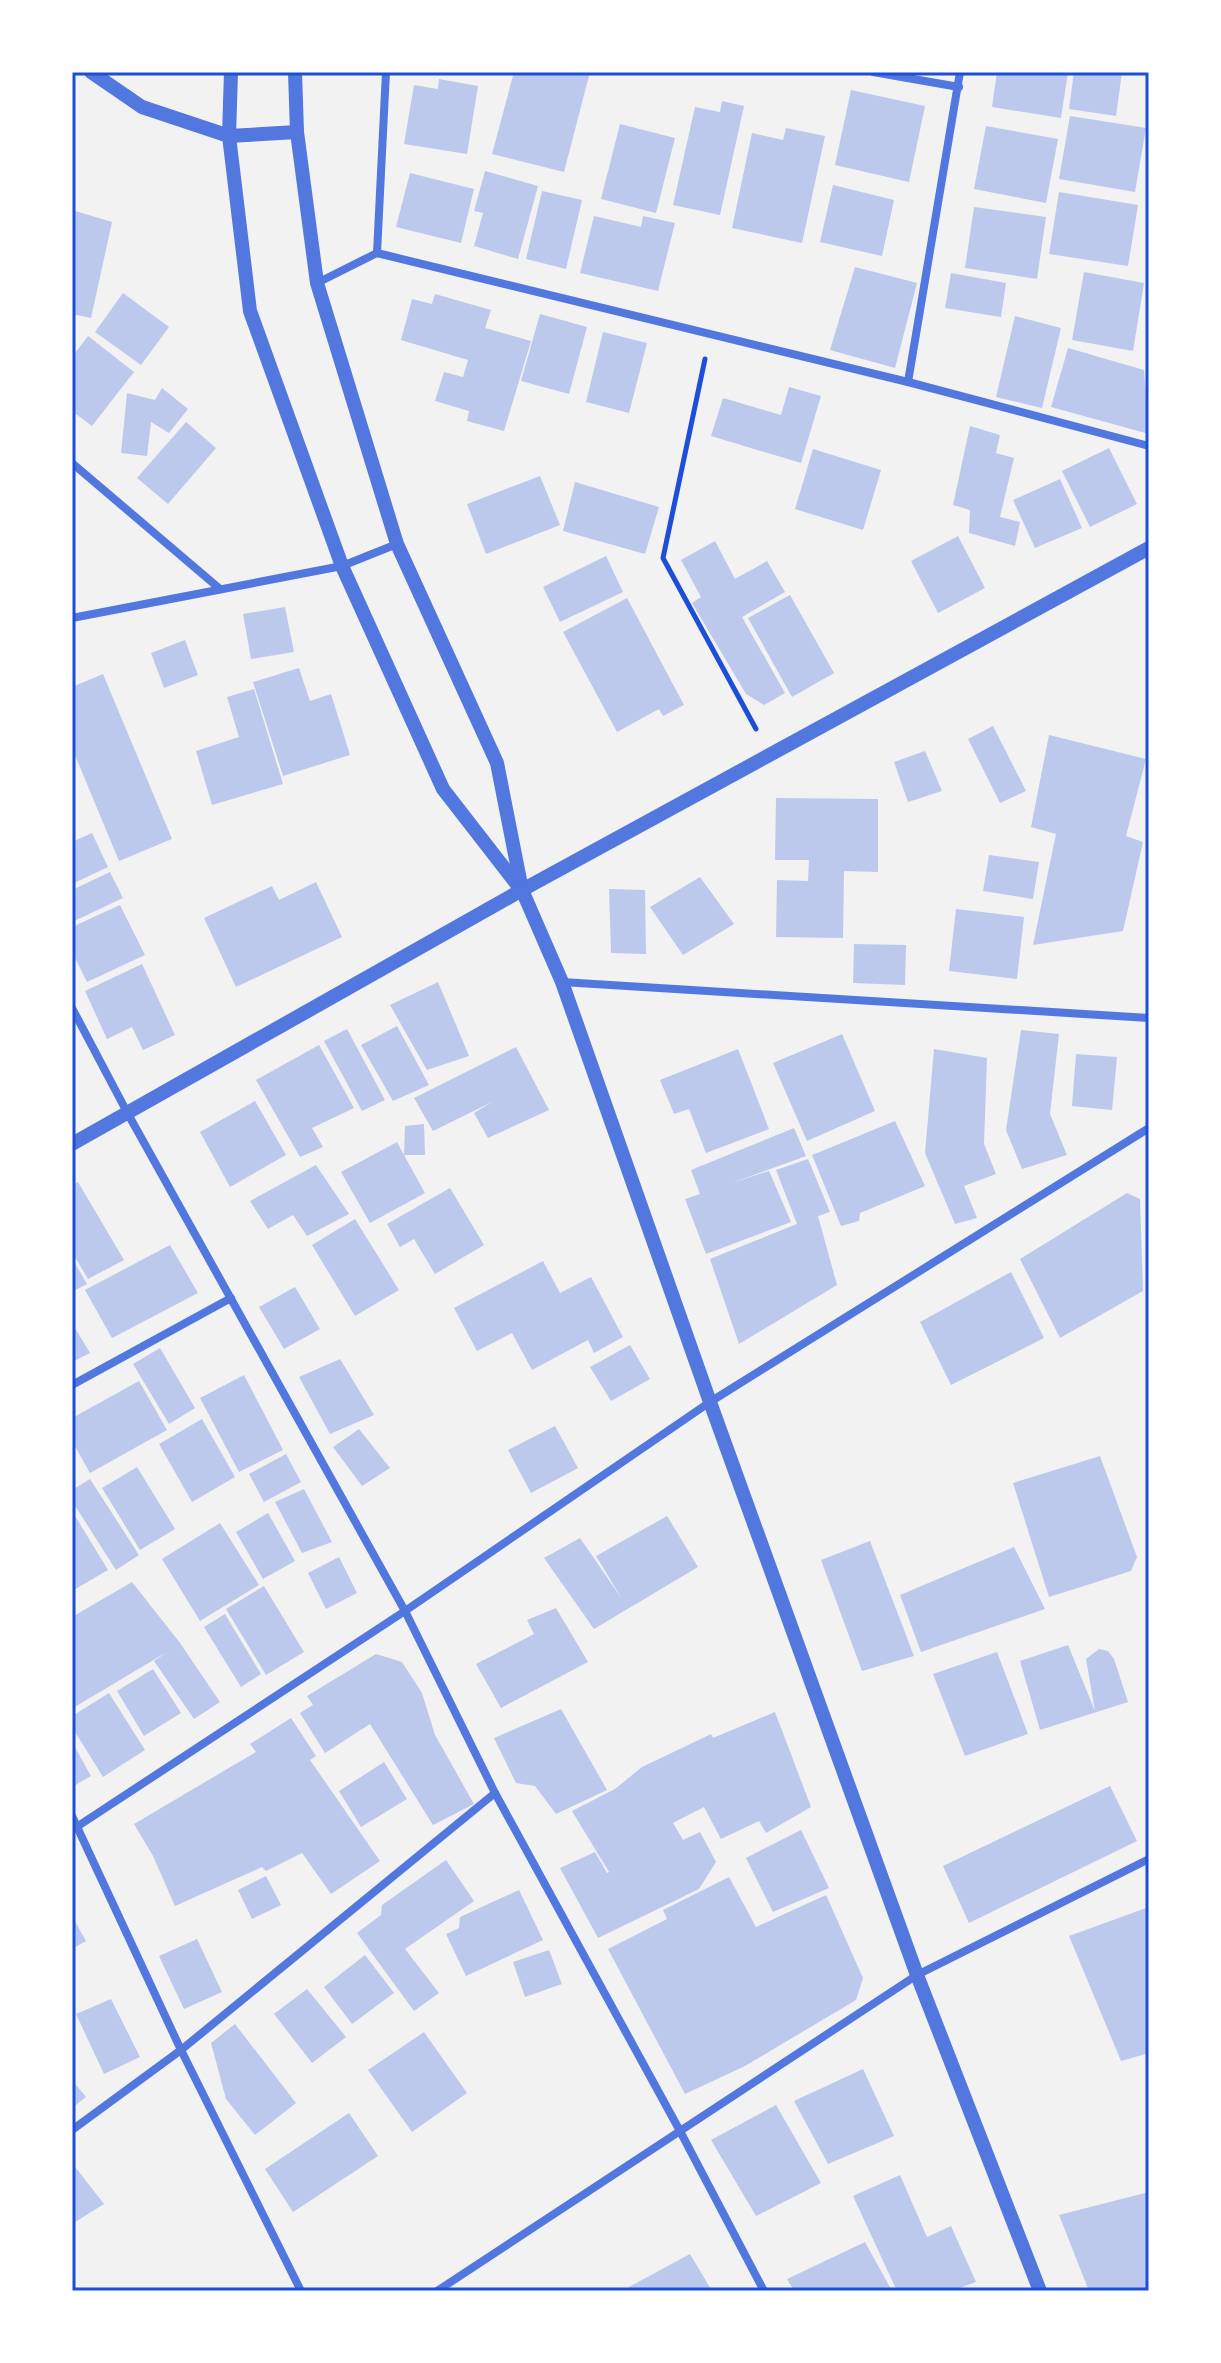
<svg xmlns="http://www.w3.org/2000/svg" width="1221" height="2363" font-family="Poppins,sans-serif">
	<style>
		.building { fill: #bdc9ec }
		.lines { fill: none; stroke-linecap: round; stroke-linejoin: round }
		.path { stroke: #1d4ed8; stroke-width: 5 }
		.minor { stroke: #5277de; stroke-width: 8 }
		.tertiary { stroke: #5277de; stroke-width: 14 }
		.neatline { fill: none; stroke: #1d4ed8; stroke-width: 3 }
	</style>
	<rect width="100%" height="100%" fill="#f2f2f2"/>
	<g class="building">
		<polygon points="514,72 590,72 564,172 492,154"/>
		<polygon points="997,72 1068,72 1061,118 992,107"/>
		<polygon points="1074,72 1122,72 1116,116 1069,109"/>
		<polygon points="439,79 478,86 467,154 404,144 414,85 438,89"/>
		<polygon points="851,90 925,106 909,182 835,165"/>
		<polygon points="722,101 744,106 720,215 673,205 695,107 720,112"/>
		<polygon points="1070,116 1146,128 1135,192 1059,179"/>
		<polygon points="620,124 675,138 656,213 601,199"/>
		<polygon points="986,126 1058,139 1046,203 974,189"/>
		<polygon points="786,128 825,136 802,243 732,228 752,133 783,140"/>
		<polygon points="485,171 538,186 518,259 474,246 483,213 474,211"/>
		<polygon points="410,173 474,189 461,243 396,227"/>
		<polygon points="833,185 894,200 882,256 820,242"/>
		<polygon points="542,191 582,200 566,269 526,259"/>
		<polygon points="1059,192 1138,205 1128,266 1049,254"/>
		<polygon points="974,207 1046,217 1037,279 965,268"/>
		<polygon points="72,210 112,222 91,318 72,314"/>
		<polygon points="594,216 641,227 643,216 675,223 658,291 580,273"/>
		<polygon points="855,267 917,283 895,368 830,350"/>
		<polygon points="1084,272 1144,283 1133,351 1072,340"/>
		<polygon points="951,273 1006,283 1001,317 945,308"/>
		<polygon points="123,293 169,327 141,365 95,332"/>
		<polygon points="435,294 491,310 485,328 531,341 504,431 467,421 469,411 435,401 444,372 463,377 468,360 401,340 412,299 432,304"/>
		<polygon points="540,314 587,327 569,394 521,381"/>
		<polygon points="1015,316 1061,328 1042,408 996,397"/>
		<polygon points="603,332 647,343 629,413 586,402"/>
		<polygon points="88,336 134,372 92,426 72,411 72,357"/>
		<polygon points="1068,348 1144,370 1149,434 1051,407"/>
		<polygon points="789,387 821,396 801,463 711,436 723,398 781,415"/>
		<polygon points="162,388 188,409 169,433 151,422 147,456 121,453 127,393 155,400"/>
		<polygon points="186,422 216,448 168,504 137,478"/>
		<polygon points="970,426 1000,435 996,453 1014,458 1000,517 1020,522 1015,546 969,533 970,510 953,505"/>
		<polygon points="1109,448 1137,504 1090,527 1062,471"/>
		<polygon points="813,449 881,470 863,530 795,509"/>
		<polygon points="540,476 560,525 486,554 467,504"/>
		<polygon points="1060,479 1082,528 1035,548 1013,500"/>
		<polygon points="575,482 659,507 645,554 563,531"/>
		<polygon points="958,536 985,588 938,613 911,561"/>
		<polygon points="715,541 735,579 767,561 785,592 742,617 785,693 764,705 746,694 692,603 701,597 681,560"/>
		<polygon points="606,556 623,592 560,622 543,587"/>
		<polygon points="790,595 834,673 792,697 748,618"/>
		<polygon points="627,598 684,705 663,716 659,709 617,732 563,632"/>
		<polygon points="285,607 294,652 251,659 243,614"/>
		<polygon points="185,640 198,675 164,688 151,653"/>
		<polygon points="299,668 310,701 331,694 350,755 283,776 253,682"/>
		<polygon points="103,674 172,839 119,861 72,748 72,687"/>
		<polygon points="254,689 283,784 212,805 196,751 239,737 227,697"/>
		<polygon points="993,726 1026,791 1000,803 968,739"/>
		<polygon points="1049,735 1146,759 1126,836 1143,842 1123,931 1033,945 1056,834 1031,827"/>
		<polygon points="925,751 942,791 908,802 894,762"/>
		<polygon points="776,798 878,799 878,872 844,871 843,938 776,937 777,880 808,881 809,860 775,860"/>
		<polygon points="92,833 108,867 72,884 72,842"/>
		<polygon points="989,855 1039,862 1033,899 983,891"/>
		<polygon points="110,872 123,898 72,922 72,890"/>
		<polygon points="700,877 734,924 683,955 650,907"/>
		<polygon points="316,882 342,937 236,987 204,918 272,886 279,900"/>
		<polygon points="609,889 645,890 646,954 611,953"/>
		<polygon points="120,905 145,955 87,982 72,952 72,927"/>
		<polygon points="956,909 1024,917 1017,979 949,971"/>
		<polygon points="854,944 906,945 905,985 853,983"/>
		<polygon points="142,964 175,1035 143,1050 132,1027 107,1039 85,991"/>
		<polygon points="438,982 469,1056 427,1070 390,1005"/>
		<polygon points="397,1026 429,1085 393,1101 361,1045"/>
		<polygon points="347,1029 385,1100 362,1111 324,1041"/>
		<polygon points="1021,1030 1059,1034 1050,1114 1067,1155 1022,1169 1006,1130"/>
		<polygon points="842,1034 875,1111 807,1141 773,1063"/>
		<polygon points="319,1045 354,1108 312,1128 323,1147 300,1157 256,1080"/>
		<polygon points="516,1047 549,1110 488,1138 474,1113 492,1102 433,1131 414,1098"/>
		<polygon points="738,1049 769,1129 706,1153 689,1109 674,1114 660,1080"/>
		<polygon points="934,1049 987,1058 984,1144 996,1174 964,1186 977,1218 955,1224 925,1153"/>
		<polygon points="1076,1054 1117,1057 1112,1110 1072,1106"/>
		<polygon points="255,1101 286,1155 230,1187 200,1132"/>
		<polygon points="895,1121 925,1186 860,1213 859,1221 841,1226 812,1155"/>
		<polygon points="424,1124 425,1155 404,1155 425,1193 370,1223 341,1172 397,1142 404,1155 405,1126"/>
		<polygon points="794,1128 806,1156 732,1183 769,1171 791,1222 706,1254 685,1199 700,1194 691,1170"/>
		<polygon points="808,1159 830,1212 818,1216 837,1285 739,1344 710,1259 797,1224 776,1170"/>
		<polygon points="316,1165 349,1214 307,1236 293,1215 268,1229 250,1201"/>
		<polygon points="78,1182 124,1260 88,1279 72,1252 72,1185"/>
		<polygon points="450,1188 484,1245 435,1274 414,1239 400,1247 387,1224"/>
		<polygon points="1127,1193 1140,1199 1143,1291 1060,1338 1020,1259"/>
		<polygon points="355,1219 399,1290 355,1316 312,1245"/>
		<polygon points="170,1245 198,1293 112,1338 85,1290"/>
		<polygon points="72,1258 87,1284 72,1292"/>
		<polygon points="543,1261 560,1293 591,1277 623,1337 594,1353 588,1340 532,1370 512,1333 477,1351 454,1308"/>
		<polygon points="1011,1272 1044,1338 951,1385 920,1322"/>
		<polygon points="295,1287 320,1329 284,1349 259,1307"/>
		<polygon points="72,1323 90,1353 72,1362"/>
		<polygon points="630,1345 650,1379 611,1401 590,1367"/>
		<polygon points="160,1348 195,1408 169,1424 133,1364"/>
		<polygon points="340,1359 374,1415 330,1434 299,1377"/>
		<polygon points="244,1375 283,1450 239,1472 200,1398"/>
		<polygon points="139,1381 167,1430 90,1473 72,1441 72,1418"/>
		<polygon points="202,1419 235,1477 192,1502 159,1444"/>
		<polygon points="555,1426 578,1468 531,1493 508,1450"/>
		<polygon points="359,1429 390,1468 362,1486 333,1447"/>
		<polygon points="286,1454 301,1482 264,1502 249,1474"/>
		<polygon points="1100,1456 1137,1557 1131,1571 1049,1597 1013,1483"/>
		<polygon points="137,1467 175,1529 140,1550 102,1488"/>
		<polygon points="90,1479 139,1555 116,1570 72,1501 72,1490"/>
		<polygon points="304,1489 332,1542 302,1553 275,1502"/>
		<polygon points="72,1511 108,1570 72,1591"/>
		<polygon points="268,1513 295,1561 263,1579 236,1532"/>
		<polygon points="667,1516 698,1567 594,1629 544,1558 580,1538 622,1599 596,1556"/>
		<polygon points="220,1523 259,1585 200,1621 162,1559"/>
		<polygon points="870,1541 914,1656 862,1671 821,1560"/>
		<polygon points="1014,1547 1045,1609 921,1652 900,1595"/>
		<polygon points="339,1557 357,1593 326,1609 308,1573"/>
		<polygon points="132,1582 180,1643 220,1702 194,1719 154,1661 167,1652 73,1708 72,1707 72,1617"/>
		<polygon points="264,1586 304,1652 266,1675 226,1609"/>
		<polygon points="556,1608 588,1662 501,1708 476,1664 534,1634 527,1620"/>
		<polygon points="225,1614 261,1674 241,1687 204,1627"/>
		<polygon points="1068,1645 1095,1711 1086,1659 1099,1649 1108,1651 1114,1659 1128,1702 1040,1730 1020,1661"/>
		<polygon points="997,1652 1028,1734 965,1756 933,1674"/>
		<polygon points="376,1654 402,1662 422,1693 435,1735 474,1804 433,1825 370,1724 325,1753 300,1713 313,1705 307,1696"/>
		<polygon points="153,1669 181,1713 144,1736 117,1691"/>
		<polygon points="109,1693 145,1750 103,1777 72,1727 72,1716"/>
		<polygon points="561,1709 607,1790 556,1814 535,1786 516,1783 494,1738"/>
		<polygon points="775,1712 811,1807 766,1833 759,1821 721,1839 704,1807 673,1823 683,1840 700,1832 716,1862 699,1889 598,1938 560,1868 595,1852 607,1873 609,1872 572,1811 615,1789 642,1767 711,1734 713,1738"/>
		<polygon points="291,1718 316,1756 310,1760 380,1861 331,1894 302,1853 266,1871 262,1867 175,1906 153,1856 134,1824 256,1752 250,1744"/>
		<polygon points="72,1742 91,1776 72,1787"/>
		<polygon points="384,1762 407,1799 361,1827 339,1791"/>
		<polygon points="1110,1786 1137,1841 969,1923 943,1866"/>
		<polygon points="801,1830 829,1888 773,1912 746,1858"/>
		<polygon points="446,1860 474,1901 405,1949 439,1993 414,2011 357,1933 381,1915 382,1905"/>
		<polygon points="266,1876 281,1905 252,1919 238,1890"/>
		<polygon points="729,1877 756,1927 826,1895 863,1978 856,2000 745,2066 685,2094 608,1949 667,1919 663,1910"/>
		<polygon points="519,1890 543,1940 466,1976 446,1934 459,1928 460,1917"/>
		<polygon points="1149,1907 1149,2053 1121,2061 1069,1936"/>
		<polygon points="72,1916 86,1941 72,1949"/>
		<polygon points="197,1939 222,1992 184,2009 159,1956"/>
		<polygon points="549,1950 562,1984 525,1997 513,1962"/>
		<polygon points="365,1955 394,1993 352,2024 324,1987"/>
		<polygon points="307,1989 346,2037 312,2063 274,2014"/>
		<polygon points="111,1999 140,2057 104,2074 76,2014"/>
		<polygon points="235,2024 296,2103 255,2135 226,2099 211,2043"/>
		<polygon points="424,2032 467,2093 412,2132 368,2070"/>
		<polygon points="863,2069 894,2136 828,2164 794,2101"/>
		<polygon points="72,2080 86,2097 72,2108"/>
		<polygon points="776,2105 821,2183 756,2216 711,2140"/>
		<polygon points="349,2113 378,2156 293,2212 265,2169"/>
		<polygon points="72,2163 104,2204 72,2224"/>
		<polygon points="900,2175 927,2237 951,2226 976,2282 951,2291 897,2291 853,2196"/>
		<polygon points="1149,2192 1149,2291 1089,2291 1059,2215"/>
		<polygon points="865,2242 892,2291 794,2291 787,2279"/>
		<polygon points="690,2254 712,2291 622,2291 640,2281"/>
	</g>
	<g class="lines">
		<polyline class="path" points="705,359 663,558 756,729"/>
		<g class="minor">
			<polyline points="873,72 959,87"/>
			<polyline points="377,253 386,72"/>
			<polyline points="317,283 377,253 908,382 1149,446"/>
			<polyline points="908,382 960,72"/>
			<polyline points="72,463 220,589"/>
			<polyline points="72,618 342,566 397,544"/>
			<polyline points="562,982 1149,1018"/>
			<polyline points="72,1008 128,1114 405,1611 495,1793 680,2131 764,2291"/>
			<polyline points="72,1385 231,1298"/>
			<polyline points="72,1816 181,2050 301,2291"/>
			<polyline points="72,1830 405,1611 710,1402 1149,1128"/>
			<polyline points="72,2130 181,2050 495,1793"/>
			<polyline points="437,2291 917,1975 1149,1859"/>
		</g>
		<g class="tertiary">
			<polyline points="91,72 142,107 229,136 297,132"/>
			<polyline points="231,72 229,136 250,311 342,566 443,789 519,887"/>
			<polyline points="295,72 297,132 317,283 397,544 497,763 522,890 562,982 710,1402 917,1975 1040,2291"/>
			<polyline points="72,1144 522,890 1149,548"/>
		</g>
	</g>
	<rect width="1221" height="2363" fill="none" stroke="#ffffff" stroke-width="148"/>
	<rect x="74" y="74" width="1073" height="2215" class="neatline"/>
</svg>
